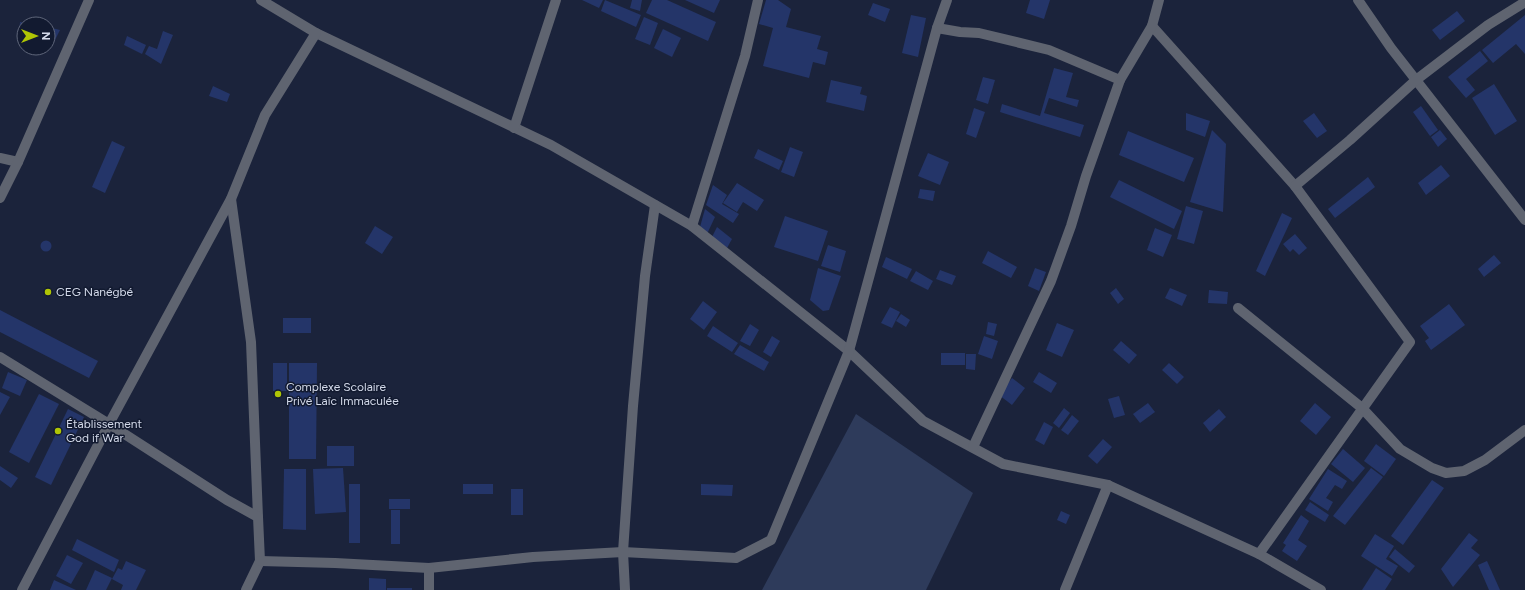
<svg xmlns="http://www.w3.org/2000/svg" width="1525" height="590" font-family="Figtree,sans-serif">
	<style>
		.green { fill: #2e3b5b }
		.building { fill: #243569 }
		.lines { fill: none; stroke-linecap: round; stroke-linejoin: round }
		.minor { stroke: #5f6470; stroke-width: 10 }
		.poi-dot { fill: #afc505; stroke: #121a30; stroke-width: 1.5 }
		.labels { text-anchor: middle; stroke-width: 3; stroke-linejoin: round; paint-order: stroke }
		.poi-label { font-size: 12px; fill: #d3d9e9; stroke: #121a30; text-anchor: start }
	</style>
	<rect width="100%" height="100%" fill="#1b233b"/>
	<polygon class="green" points="856,414 973,493 926,590 762,590"/>
	<g class="building">
		<polygon points="582,0 603,0 599,8"/>
		<polygon points="605,0 641,15 636,27 601,11"/>
		<polygon points="632,0 642,0 640,11 630,8"/>
		<polygon points="652,0 667,0 716,22 708,41 646,13"/>
		<polygon points="685,0 720,0 714,13"/>
		<polygon points="766,0 778,0 791,9 786,27 821,36 817,49 828,52 825,65 813,62 809,78 763,66 773,28 759,24"/>
		<polygon points="1030,0 1050,0 1044,19 1026,13"/>
		<polygon points="873,3 890,9 885,22 868,15"/>
		<polygon points="1457,11 1465,21 1440,40 1432,30"/>
		<polygon points="911,15 926,18 918,57 902,53"/>
		<polygon points="1525,15 1525,54 1516,44 1493,63 1482,50"/>
		<polygon points="644,17 658,23 650,45 635,39"/>
		<polygon points="20,22 28,23 24,24 24,36 19,34"/>
		<polygon points="48,27 60,30 54,42 48,41"/>
		<polygon points="663,29 681,38 672,57 654,48"/>
		<polygon points="163,31 173,35 161,64 145,54 149,46 157,49"/>
		<polygon points="127,36 146,45 142,54 124,45"/>
		<polygon points="1480,51 1488,61 1466,79 1475,90 1466,98 1448,77"/>
		<polygon points="1054,68 1073,73 1066,97 1079,100 1077,107 1049,98 1044,113 1084,125 1080,137 1000,112 1002,104 1040,116"/>
		<polygon points="983,77 995,80 988,104 976,100"/>
		<polygon points="831,80 862,87 860,94 867,96 864,111 826,102"/>
		<polygon points="1494,84 1517,121 1495,135 1472,98"/>
		<polygon points="213,86 230,94 227,102 209,96"/>
		<polygon points="1421,106 1438,130 1430,136 1413,112"/>
		<polygon points="974,108 985,112 976,138 966,134"/>
		<polygon points="1186,113 1210,121 1205,137 1186,130"/>
		<polygon points="1314,113 1327,131 1317,138 1303,121"/>
		<polygon points="1212,130 1226,144 1223,212 1190,202"/>
		<polygon points="1440,130 1447,139 1438,147 1431,137"/>
		<polygon points="1128,131 1194,158 1184,182 1119,155"/>
		<polygon points="112,141 125,147 105,193 92,187"/>
		<polygon points="790,147 803,152 794,177 781,172"/>
		<polygon points="758,149 783,161 779,170 754,158"/>
		<polygon points="928,153 949,162 940,185 918,176"/>
		<polygon points="1441,165 1450,176 1426,195 1418,183"/>
		<polygon points="1368,177 1375,187 1335,218 1328,209"/>
		<polygon points="1119,180 1182,211 1174,229 1110,197"/>
		<polygon points="737,183 764,200 757,211 743,202 737,212 723,203"/>
		<polygon points="713,185 727,195 722,204 739,214 733,223 706,205"/>
		<polygon points="920,189 935,191 933,201 918,198"/>
		<polygon points="1186,206 1203,211 1194,244 1177,239"/>
		<polygon points="705,209 715,217 707,234 700,227"/>
		<polygon points="1282,213 1292,218 1265,276 1256,271"/>
		<polygon points="785,216 828,231 818,261 774,247"/>
		<polygon points="375,226 393,237 382,254 365,243"/>
		<polygon points="717,227 732,239 727,248 712,237"/>
		<polygon points="1155,228 1172,235 1163,257 1147,250"/>
		<polygon points="1295,234 1307,248 1299,255 1293,249 1290,252 1283,244"/>
		<circle cx="46" cy="246" r="5.5"/>
		<polygon points="828,245 846,251 840,272 821,266"/>
		<polygon points="988,251 1017,267 1011,278 982,263"/>
		<polygon points="1494,255 1501,263 1484,277 1478,269"/>
		<polygon points="886,257 912,269 907,279 882,267"/>
		<polygon points="818,268 841,276 829,310 823,311 810,300"/>
		<polygon points="1035,268 1046,272 1039,291 1028,286"/>
		<polygon points="940,270 956,276 952,285 936,279"/>
		<polygon points="916,271 933,281 928,290 910,281"/>
		<polygon points="1116,288 1124,299 1118,304 1110,293"/>
		<polygon points="1170,288 1187,295 1182,306 1165,298"/>
		<polygon points="1209,290 1228,292 1227,304 1208,303"/>
		<polygon points="703,301 717,312 704,330 690,319"/>
		<polygon points="1449,304 1465,325 1431,350 1425,341 1429,338 1420,326"/>
		<polygon points="890,307 900,312 892,328 881,323"/>
		<polygon points="0,310 98,361 89,378 0,332"/>
		<polygon points="901,314 910,320 906,327 896,321"/>
		<rect x="283" y="318" width="28" height="15"/>
		<polygon points="988,322 997,324 994,336 986,334"/>
		<polygon points="1057,323 1074,330 1062,357 1046,350"/>
		<polygon points="750,324 759,330 750,346 740,341"/>
		<polygon points="713,326 738,343 732,352 707,336"/>
		<polygon points="772,336 780,341 771,357 763,352"/>
		<polygon points="984,336 998,341 992,359 978,354"/>
		<polygon points="1121,341 1137,355 1129,364 1113,350"/>
		<polygon points="740,345 769,362 764,371 734,354"/>
		<rect x="941" y="353" width="24" height="12"/>
		<polygon points="966,354 976,354 975,370 966,369"/>
		<rect x="273" y="363" width="14" height="28"/>
		<polygon points="289,363 317,363 316,459 289,459"/>
		<polygon points="1169,363 1184,377 1177,384 1162,370"/>
		<polygon points="8,372 27,380 20,396 2,388"/>
		<polygon points="1039,372 1057,383 1051,393 1033,382"/>
		<polygon points="1012,378 1025,388 1012,405 999,395"/>
		<polygon points="0,392 10,397 0,415"/>
		<polygon points="39,394 59,404 29,463 9,452"/>
		<polygon points="1119,396 1125,415 1114,418 1108,399"/>
		<polygon points="1148,403 1155,412 1140,423 1133,414"/>
		<polygon points="1315,403 1331,417 1316,435 1300,421"/>
		<polygon points="1064,408 1070,413 1059,428 1053,423"/>
		<polygon points="68,409 84,417 51,485 35,477"/>
		<polygon points="1219,409 1226,417 1210,432 1203,423"/>
		<polygon points="1072,415 1079,421 1068,435 1061,430"/>
		<polygon points="1044,422 1053,427 1044,445 1035,440"/>
		<polygon points="1103,439 1112,447 1097,464 1088,456"/>
		<polygon points="1376,444 1396,459 1384,476 1364,461"/>
		<rect x="327" y="446" width="27" height="20"/>
		<polygon points="1343,449 1365,468 1353,482 1331,464"/>
		<polygon points="0,466 18,478 11,488 0,480"/>
		<polygon points="343,468 346,512 315,514 313,469"/>
		<polygon points="1371,468 1383,477 1345,525 1333,516"/>
		<polygon points="284,469 306,469 306,530 283,529"/>
		<polygon points="1328,469 1347,481 1342,489 1335,485 1326,498 1333,502 1328,511 1309,499"/>
		<polygon points="1432,480 1444,488 1403,545 1391,536"/>
		<rect x="349" y="484" width="11" height="59"/>
		<rect x="463" y="484" width="30" height="10"/>
		<polygon points="701,484 733,485 732,496 701,495"/>
		<rect x="511" y="489" width="12" height="26"/>
		<rect x="389" y="499" width="21" height="10"/>
		<polygon points="1310,502 1329,515 1325,522 1305,510"/>
		<rect x="391" y="510" width="9" height="34"/>
		<polygon points="1061,511 1070,515 1066,524 1057,520"/>
		<polygon points="1301,515 1309,521 1298,540 1307,546 1297,561 1282,551 1286,545 1283,543"/>
		<polygon points="1469,533 1478,540 1471,548 1480,555 1453,587 1441,569"/>
		<polygon points="1375,534 1394,546 1386,559 1398,566 1392,576 1361,556"/>
		<polygon points="77,539 119,560 114,572 72,550"/>
		<polygon points="1395,549 1415,566 1409,573 1389,557"/>
		<polygon points="67,555 83,563 71,584 56,576"/>
		<polygon points="126,561 146,570 136,590 121,590 123,585 112,579 118,568 122,570"/>
		<polygon points="1487,561 1500,590 1489,590 1478,565"/>
		<polygon points="1376,568 1392,579 1385,590 1362,590"/>
		<polygon points="95,570 112,578 106,590 86,590"/>
		<polygon points="369,578 386,579 386,590 369,590"/>
		<polygon points="54,580 76,590 50,590"/>
		<rect x="387" y="588" width="25" height="2"/>
	</g>
	<g class="lines">
		<g class="minor">
			<polyline points="1358,0 1391,48 1525,220"/>
			<polyline points="1152,26 1295,186 1410,342 1259,554"/>
			<polyline points="937,28 960,32 979,33 1049,50 1120,80"/>
			<polyline points="316,33 551,145 692,226 849,351 923,421 1003,464 1108,485 1259,554 1321,590"/>
			<polyline points="514,128 556,0"/>
			<polyline points="0,158 18,162"/>
			<polyline points="1295,186 1350,140 1416,80 1488,25 1525,2"/>
			<polyline points="0,198 18,162 89,0"/>
			<polyline points="231,199 251,342 258,517"/>
			<polyline points="692,226 745,56 758,0"/>
			<polyline points="1238,308 1362,408 1400,449 1432,468 1446,473 1464,471 1485,460 1525,430"/>
			<polyline points="0,357 109,424 227,500 258,517 260,561 246,590"/>
			<polyline points="973,447 1051,281 1071,226 1086,176 1120,80 1152,26 1159,0"/>
			<polyline points="260,561 335,563 429,568 533,557 623,552 736,558 771,540 849,351 937,28 947,0"/>
			<polyline points="429,568 429,590"/>
			<polyline points="22,590 109,424 231,199 265,115 316,33 261,0"/>
			<polyline points="625,590 623,552 633,406 645,276 655,205"/>
			<polyline points="1065,590 1108,485"/>
		</g>
	</g>
	<g class="poi-dot">
		<circle cx="48" cy="292" r="4"/>
		<circle cx="278" cy="394" r="4"/>
		<circle cx="58" cy="431" r="4"/>
	</g>
	<g class="labels">
		<g class="poi-label">
			<text x="56" y="296">CEG Nanégbé</text>
			<text x="286" y="391">Complexe Scolaire<tspan x="286" dy="14">Privé Laïc Immaculée</tspan></text>
			<text x="66" y="428">Établissement<tspan x="66" dy="14">God if War</tspan></text>
		</g>
	</g>
	<g transform="translate(36 36) rotate(90)"><circle r="19" fill="#121a30" stroke="#5f667a"/>
	<path d="M0-3L7 15L0 10L-7 15Z" fill="#afc505"/>
	<text y="-6" font-size="11" font-weight="bold" text-anchor="middle" fill="#d3d9e9">N</text>
	</g>
</svg>
